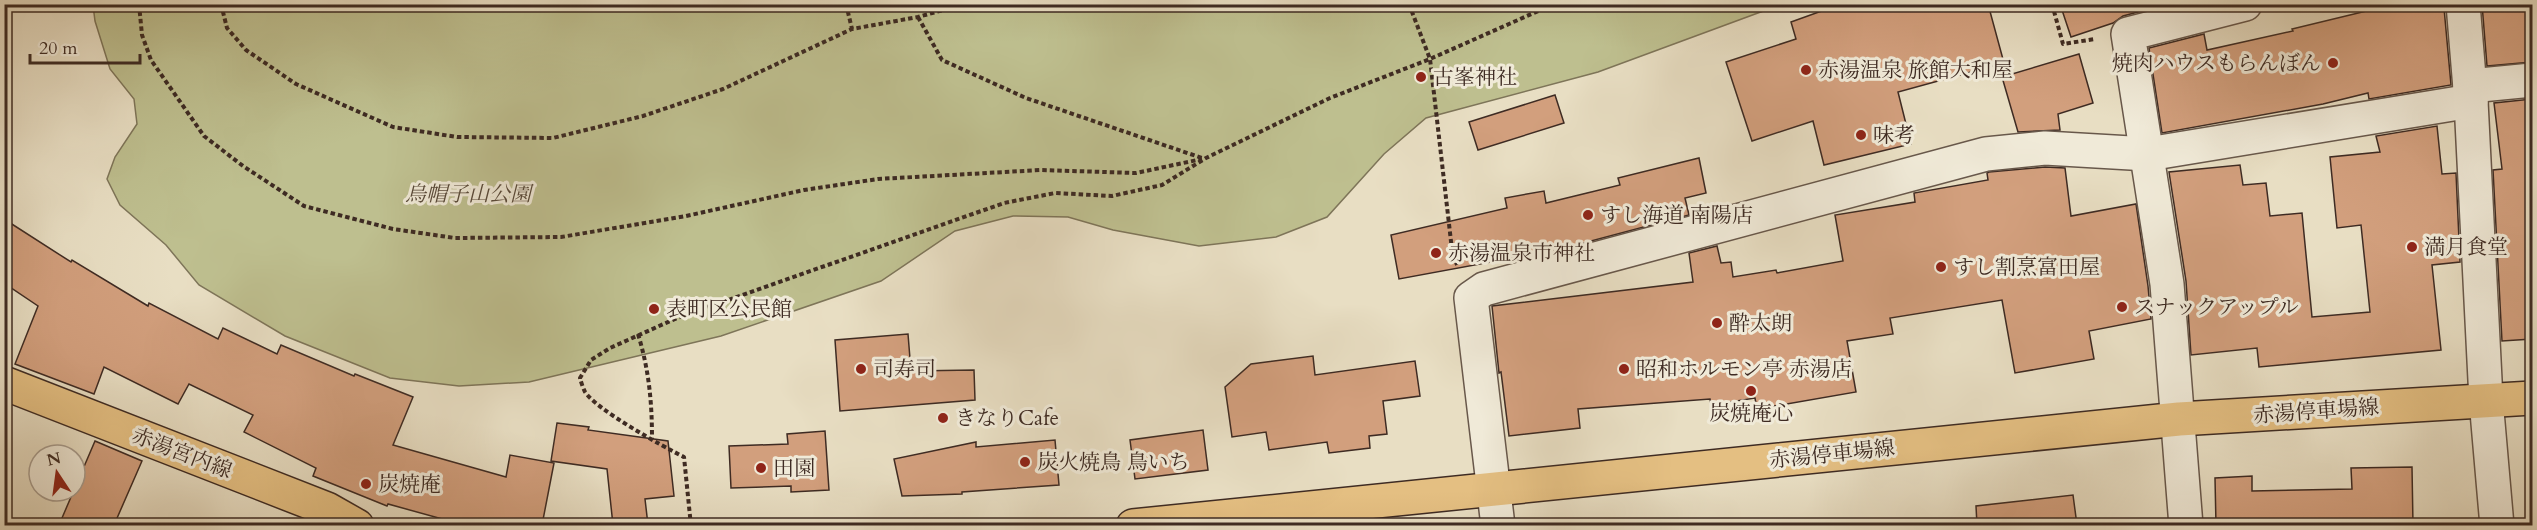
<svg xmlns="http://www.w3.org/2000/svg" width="2537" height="530" font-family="Cardo,'Noto Serif JP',serif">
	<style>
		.green { fill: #bebf8f; stroke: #7e7559; stroke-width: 1.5 }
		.building { fill: #d29f7d; stroke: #3e2b23; stroke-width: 1.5 }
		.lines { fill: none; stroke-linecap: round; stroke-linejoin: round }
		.minor-casing { stroke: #68584b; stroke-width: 36 }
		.major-casing { stroke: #3e2b23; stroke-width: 36 }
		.path { stroke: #3e2b23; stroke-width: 4; stroke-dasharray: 4.5 3; stroke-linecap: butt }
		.minor { stroke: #f0ead8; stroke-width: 33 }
		.major { stroke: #e4bf82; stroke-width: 33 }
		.poi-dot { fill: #8f2418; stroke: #f0ead8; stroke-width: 2 }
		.labels { text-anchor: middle; stroke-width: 6; stroke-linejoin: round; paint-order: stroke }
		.poi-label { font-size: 21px; fill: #3e2b23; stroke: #f0ead8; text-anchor: start }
		.park-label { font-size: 21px; font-style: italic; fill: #584939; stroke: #f0ead8 }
		.street-label { font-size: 21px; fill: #3e2b23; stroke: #f0ead8 }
	</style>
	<rect width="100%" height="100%" fill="#e8dec3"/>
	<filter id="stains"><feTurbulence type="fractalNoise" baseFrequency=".00333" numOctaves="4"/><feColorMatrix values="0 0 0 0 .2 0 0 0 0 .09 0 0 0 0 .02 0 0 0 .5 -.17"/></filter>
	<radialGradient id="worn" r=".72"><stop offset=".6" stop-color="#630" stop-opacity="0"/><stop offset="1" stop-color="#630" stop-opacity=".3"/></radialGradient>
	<polygon class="green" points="93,5 93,4 1774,5 1766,10 1598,72 1426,118 1384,154 1327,217 1276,237 1199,246 1113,230 1068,217 1013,216 955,231 881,281 721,336 529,382 459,386 390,378 285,336 199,285 166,245 120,205 107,179 115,157 137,124 134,99 110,69 95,21"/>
	<g class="building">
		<polygon points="1841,4 1988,4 2004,63 1898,92 1911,144 1824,165 1813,121 1752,141 1726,62 1796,39 1791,22"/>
		<polygon points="2060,4 2168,4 2123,16 2113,23 2071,37"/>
		<polygon points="2401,4 2441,4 2441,8 2444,8 2451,85 2369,99 2368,93 2323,104 2162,133 2149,48 2204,34 2207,50 2293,31 2292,29 2383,7"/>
		<polygon points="2482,4 2532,4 2532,62 2487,66"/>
		<polygon points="2079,54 2093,103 2058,114 2060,130 2018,132 2002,77"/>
		<polygon points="1555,95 1564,123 1478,150 1469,122"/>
		<polygon points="2532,99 2532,339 2502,341 2493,170 2502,169 2494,103"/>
		<polygon points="2437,126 2442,174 2456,173 2460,262 2432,265 2441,350 2259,367 2257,348 2191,355 2186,281 2169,172 2240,165 2243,185 2266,183 2270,216 2302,213 2312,317 2370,312 2361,225 2337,228 2330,157 2380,152 2376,136"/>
		<polygon points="1699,158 1706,193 1685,198 1689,215 1561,249 1399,279 1391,235 1507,208 1505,198 1544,191 1546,203 1620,185 1618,178"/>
		<polygon points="2045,167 2065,168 2071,216 2136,204 2148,286 2151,319 2089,331 2094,359 2015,373 2002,300 1890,318 1893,334 1847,341 1856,392 1757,409 1755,398 1711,405 1710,399 1578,409 1580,428 1509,436 1501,372 1499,373 1492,306 1693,282 1689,253 1717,246 1721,263 1731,262 1733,277 1776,270 1777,273 1843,261 1835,215 1915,202 1914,193 1988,180 1987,173 1989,172"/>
		<polygon points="4,219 71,262 72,260 148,306 149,303 218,339 223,328 277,354 281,345 354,376 355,374 413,397 393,445 506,477 510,455 554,463 542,525 520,525 484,519 482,525 464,525 388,504 387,506 313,476 316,468 244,432 253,415 189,384 178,404 104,367 94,394 15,364 38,306 4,283"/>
		<polygon points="908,334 911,371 974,370 975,400 840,411 835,340"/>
		<polygon points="1313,356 1315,375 1415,361 1420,396 1383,401 1387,434 1369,436 1370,448 1329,453 1327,442 1269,450 1266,432 1232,437 1225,387 1251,364"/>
		<polygon points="557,423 589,427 588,430 668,441 674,496 645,499 648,525 613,525 607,469 551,461"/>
		<polygon points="1203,430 1208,470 1135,479 1130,440"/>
		<polygon points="825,431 829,490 791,492 791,486 731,488 729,446 788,444 787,434"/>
		<polygon points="1055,440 1059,485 962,492 962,494 902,496 894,459 976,442 976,447"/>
		<polygon points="95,441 142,461 114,525 59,525"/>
		<polygon points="2412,467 2413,525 2216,525 2215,478 2252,476 2252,491 2352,489 2351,468"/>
		<polygon points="2073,495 2077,525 1977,525 1976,506"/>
	</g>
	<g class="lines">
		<defs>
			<g id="minor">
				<polyline points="2463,4 2471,101 2486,400 2497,526"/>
				<polyline points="2470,86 2532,80"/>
				<polyline points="1498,526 1471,298 1484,289 1986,154 2045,148 2148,154 2471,101"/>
				<polyline points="2186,526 2167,284 2128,34 2245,4"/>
			</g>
			<g id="major">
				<polyline points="4,383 327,509 357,526"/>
				<polyline points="1133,526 2179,419 2532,398"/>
			</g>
		</defs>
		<use href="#minor" class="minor-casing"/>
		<use href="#major" class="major-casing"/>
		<g class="path">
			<polyline points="139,4 142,35 151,60 204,136 243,166 304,206 393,229 455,238 561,237 686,216 804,190 878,179 1041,170 1136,173 1202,159"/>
			<polyline points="221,4 227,28 246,50 296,84 393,127 457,137 553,138 643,116 723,89 852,29 918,17 965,4"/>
			<polyline points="846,4 852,29"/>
			<polyline points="1409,4 1430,59 1452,250 1457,265"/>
			<polyline points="2052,4 2063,44 2095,39"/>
			<polyline points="918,17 942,60 1026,98 1202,158"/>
			<path d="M 638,334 C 649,370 652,402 652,439"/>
			<path d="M 691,526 L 684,457 C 662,446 597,410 585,392 C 583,388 581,382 580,378 L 591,360 L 610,348 L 677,318 L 1004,203 L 1055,193 L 1112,196 L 1162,185 L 1206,158 L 1330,98 L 1430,59 L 1554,4"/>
		</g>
		<use href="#minor" class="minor"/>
		<use href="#major" class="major"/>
	</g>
	<g class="poi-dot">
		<circle cx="2333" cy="63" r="6"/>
		<circle cx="1806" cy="70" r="6"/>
		<circle cx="1421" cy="77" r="6"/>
		<circle cx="1861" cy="135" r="6"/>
		<circle cx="1588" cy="215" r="6"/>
		<circle cx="2412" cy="247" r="6"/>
		<circle cx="1436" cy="253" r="6"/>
		<circle cx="1941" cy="267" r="6"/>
		<circle cx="2122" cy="307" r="6"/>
		<circle cx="654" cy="309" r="6"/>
		<circle cx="1717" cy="323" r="6"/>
		<circle cx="861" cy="369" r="6"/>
		<circle cx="1624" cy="369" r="6"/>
		<circle cx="1751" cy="391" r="6"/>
		<circle cx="943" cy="418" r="6"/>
		<circle cx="1025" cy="462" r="6"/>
		<circle cx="761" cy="468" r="6"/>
		<circle cx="366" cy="484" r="6"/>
	</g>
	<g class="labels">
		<g class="poi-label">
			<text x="2321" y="70" text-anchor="end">焼肉ハウスもらんぼん</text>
			<text x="1818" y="77">赤湯温泉 旅館大和屋</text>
			<text x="1433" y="84">古峯神社</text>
			<text x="1873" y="142">味考</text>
			<text x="1600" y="222">すし海道 南陽店</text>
			<text x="2424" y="254">満月食堂</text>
			<text x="1448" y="260">赤湯温泉市神社</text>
			<text x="1953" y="274">すし割烹富田屋</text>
			<text x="2134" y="314">スナックアップル</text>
			<text x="666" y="316">表町区公民館</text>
			<text x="1729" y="330">酔太朗</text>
			<text x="873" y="376">司寿司</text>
			<text x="1636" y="376">昭和ホルモン亭 赤湯店</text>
			<text x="1751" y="420" text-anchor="middle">炭焼庵心</text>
			<text x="955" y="425">きなりCafe</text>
			<text x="1037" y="469">炭火焼鳥 鳥いち</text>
			<text x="773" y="475">田園</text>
			<text x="378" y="491">炭焼庵</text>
		</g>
		<g class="park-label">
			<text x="468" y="201">烏帽子山公園</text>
		</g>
		<g class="street-label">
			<text transform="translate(2316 411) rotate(-4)" y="7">赤湯停車場線</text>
			<text transform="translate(182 453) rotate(21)" y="7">赤湯宮内線</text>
			<text transform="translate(1832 454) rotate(-6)" y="7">赤湯停車場線</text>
		</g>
	</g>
	<rect width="2537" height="530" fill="none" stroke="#e8dec3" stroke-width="24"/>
	<rect x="6" y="6" width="2525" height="518" fill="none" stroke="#3e2b23" stroke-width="3"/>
	<rect x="12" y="12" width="2513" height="506" fill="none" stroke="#3e2b23" stroke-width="1.5"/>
	<g transform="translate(57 473) rotate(347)"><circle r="28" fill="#f0ead8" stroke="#a99e90" stroke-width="1.5"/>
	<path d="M0-4.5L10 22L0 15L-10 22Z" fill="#8f2418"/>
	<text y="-9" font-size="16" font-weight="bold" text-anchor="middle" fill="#3e2b23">N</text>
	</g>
	<path d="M30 54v9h110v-9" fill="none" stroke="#3e2b23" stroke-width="3"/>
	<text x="39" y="54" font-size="18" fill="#3e2b23" stroke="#f0ead8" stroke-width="4.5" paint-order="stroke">20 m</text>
	<rect width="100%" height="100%" filter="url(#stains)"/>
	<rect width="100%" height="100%" fill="url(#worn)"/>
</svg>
